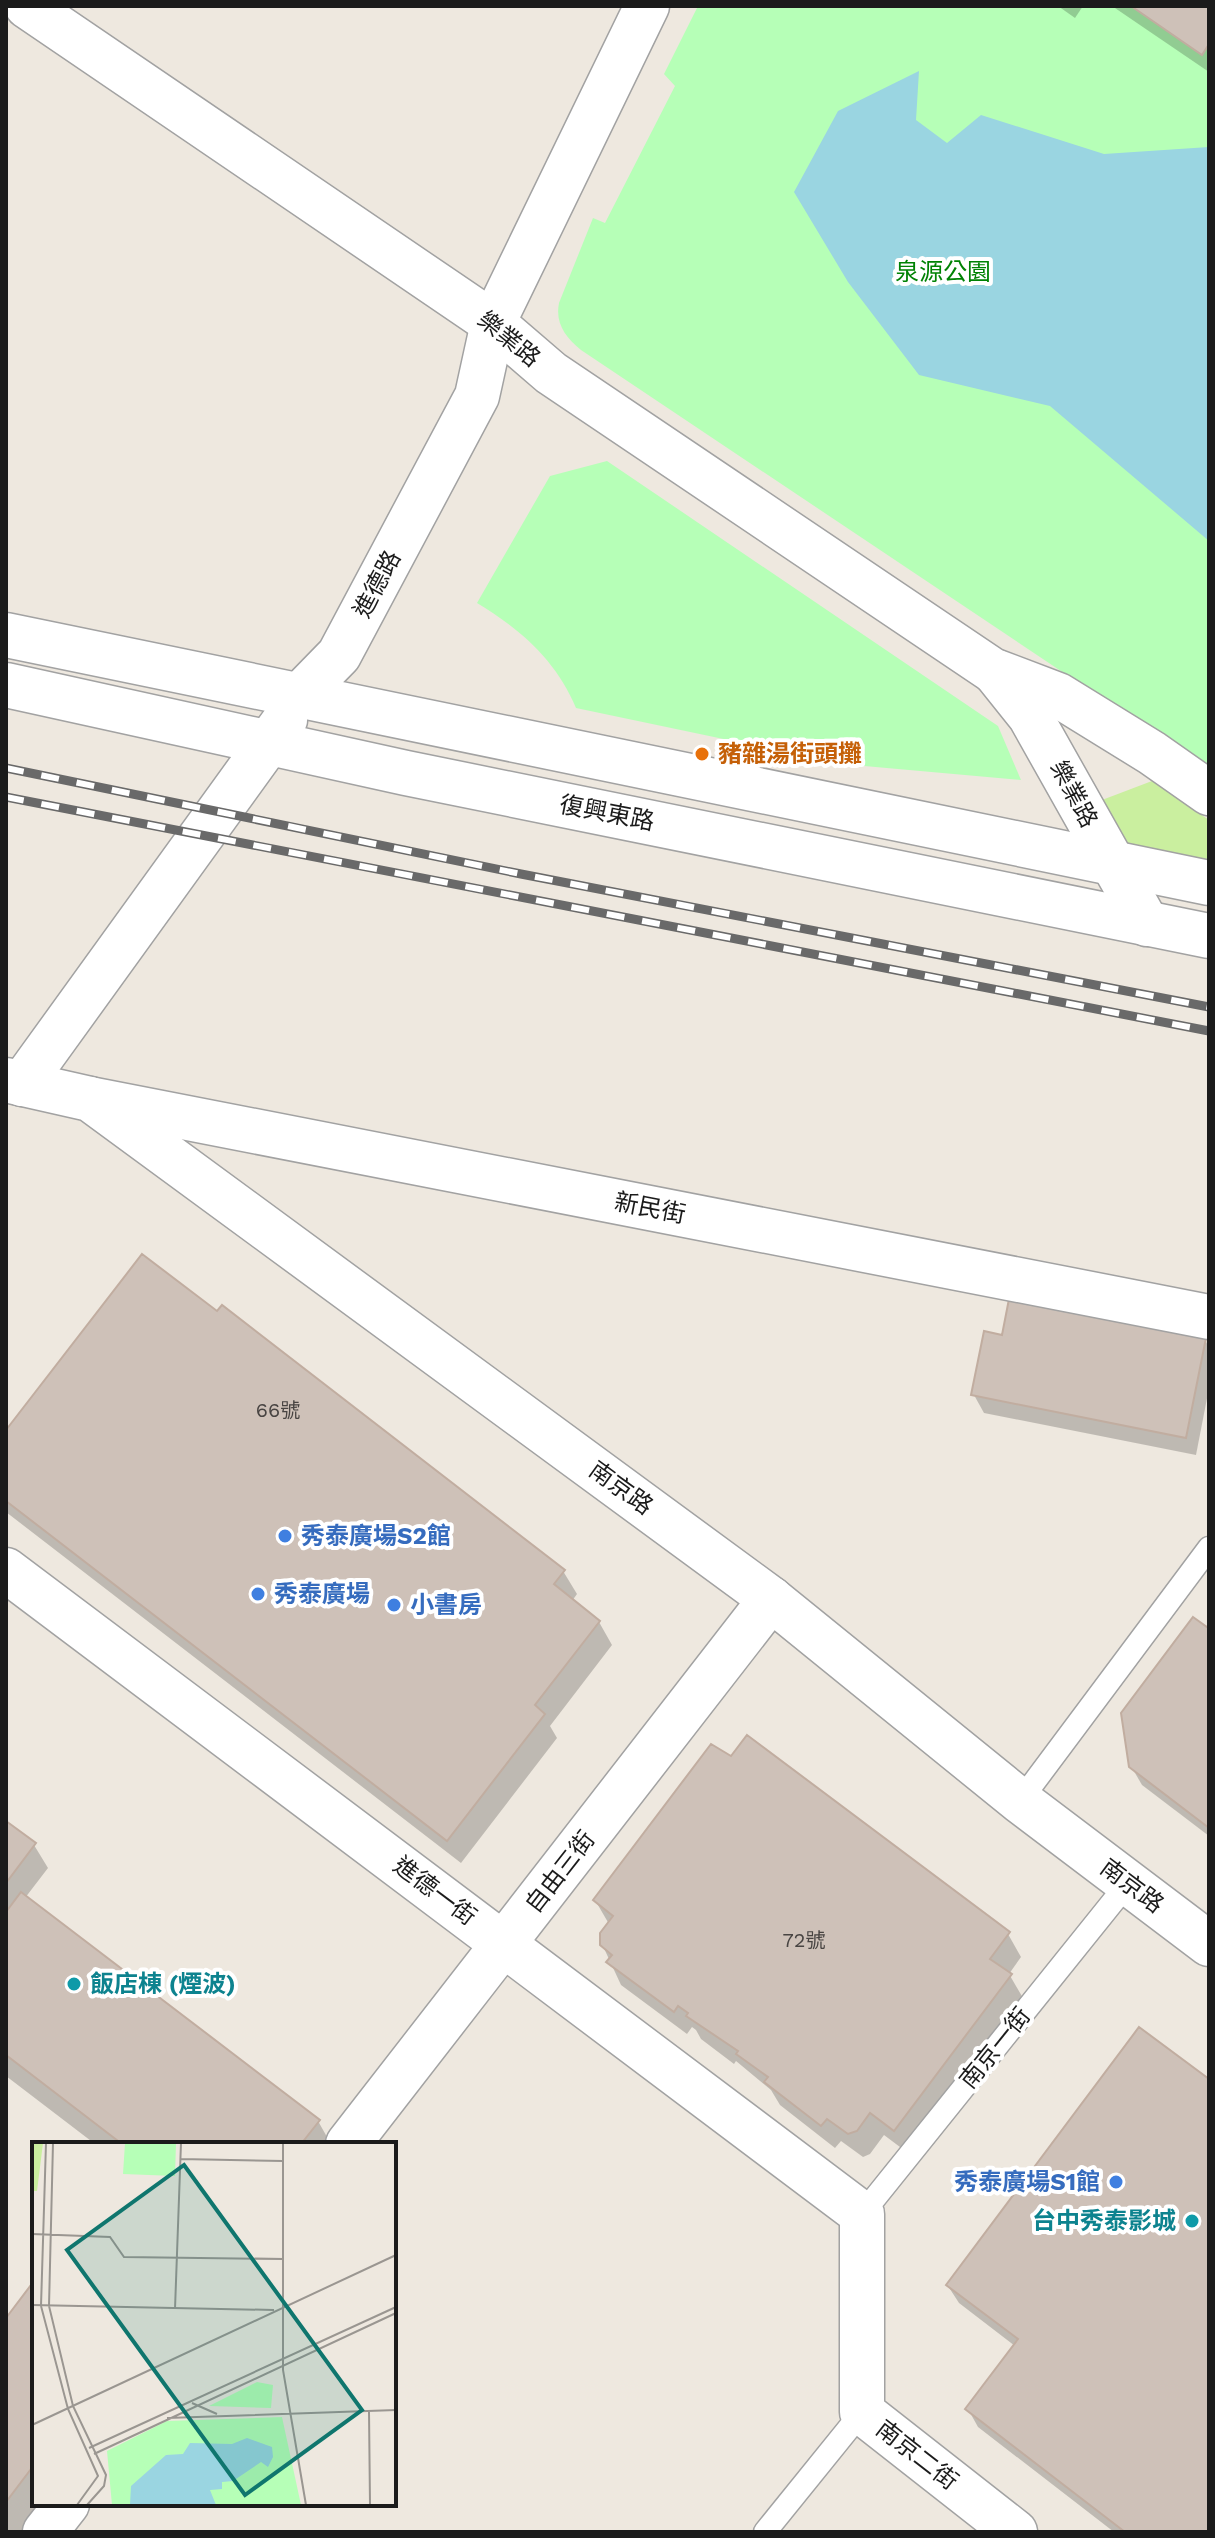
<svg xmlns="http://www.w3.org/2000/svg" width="1215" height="2538" font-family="'Work Sans','Noto Sans TC',sans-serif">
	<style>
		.grass { fill: #caef9f }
		.park { fill: #b6ffb7 }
		.water { fill: #9ad5e1 }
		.shadow { fill: #0003 }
		.building { fill: #cec1b8; stroke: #c1ada0; stroke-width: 2 }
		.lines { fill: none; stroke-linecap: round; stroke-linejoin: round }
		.service-casing { stroke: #a2a2a2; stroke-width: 25 }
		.minor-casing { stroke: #a2a2a2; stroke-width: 47 }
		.tertiary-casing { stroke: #a2a2a2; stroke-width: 47 }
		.service { stroke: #fff; stroke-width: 22 }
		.minor { stroke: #fff; stroke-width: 44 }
		.tertiary { stroke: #fff; stroke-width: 44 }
		.rail-casing { stroke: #696969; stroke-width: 9 }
		.rail { stroke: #fff; stroke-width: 6; stroke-dasharray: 18; stroke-linecap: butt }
		.food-dot { fill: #e8710a; stroke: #fff; stroke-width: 3 }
		.shop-dot { fill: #3f7fe0; stroke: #fff; stroke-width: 3 }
		.culture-dot { fill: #0f9aa8; stroke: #fff; stroke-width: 3 }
		.labels { text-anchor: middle; stroke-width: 8; stroke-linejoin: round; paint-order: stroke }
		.number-label { font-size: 20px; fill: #484442 }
		.park-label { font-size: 24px; fill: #008204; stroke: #fff }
		.street-label { font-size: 24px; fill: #1b1b1b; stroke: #fff }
		.food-label { font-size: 24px; font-weight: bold; fill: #c56008; stroke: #fff; text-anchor: start }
		.shop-label { font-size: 24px; font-weight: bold; fill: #366cbe; stroke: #fff; text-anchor: start }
		.culture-label { font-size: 24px; font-weight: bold; fill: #0d838f; stroke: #fff; text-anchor: start }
		.inset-road { fill: none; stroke: #9a9691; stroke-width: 2 }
		.view { fill: #0f766e; fill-opacity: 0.15; stroke: #0f766e; stroke-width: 4 }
		.inset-edge { fill: none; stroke: #1b1b1b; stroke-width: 4 }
	</style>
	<rect width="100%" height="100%" fill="#eee8df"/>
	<polygon class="grass" points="1152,781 1209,820 1209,868 1127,848 1102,800"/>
	<g class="park">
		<path d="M 698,6 L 1209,6 L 1209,770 L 581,350 C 565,337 555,323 559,303 L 593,218 L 605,223 L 675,86 L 664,74 Z"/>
		<path d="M 607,461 L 998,726 L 1021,780 L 842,764 L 576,708 C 556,660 520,629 477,603 L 550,476 Z"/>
	</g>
	<polygon class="water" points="919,71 916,120 947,143 981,115 1104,154 1209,147 1209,541 1050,406 919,375 848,282 794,192 838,111"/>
	<g class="shadow">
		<polygon points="1058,6 1083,6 1075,18"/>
		<polygon points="1112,6 1209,6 1209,72"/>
		<polygon points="1004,1337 1205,1340 1209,1347 1209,1388 1196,1455 984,1413 974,1395"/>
		<polygon points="6,1433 563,1571 577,1594 572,1601 599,1622 612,1645 550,1726 557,1738 461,1863 6,1512"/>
		<polygon points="1209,1628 1209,1836 1142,1785 1131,1766"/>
		<polygon points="6,1824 34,1845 48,1868 25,1898 318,2121 331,2144 95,2144 6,2076"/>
		<polygon points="595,1900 1008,1934 1021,1957 1009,1974 1023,1998 908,2153 884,2135 870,2154 863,2157 841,2141 835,2148 780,2105 771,2090 736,2061 734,2064 701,2039 696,2030 692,2027 687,2034 621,1985 602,1944 609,1924"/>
		<polygon points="1209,2082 1209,2532 1114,2532 978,2427 968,2409 1015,2346 959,2303 948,2286"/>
		<polygon points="34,2285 34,2504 58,2504 37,2532 6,2532 6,2321"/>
	</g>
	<g class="building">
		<polygon points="1131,6 1209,6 1209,44 1202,55"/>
		<polygon points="142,1254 217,1311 222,1305 565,1570 554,1584 600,1621 535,1705 545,1714 447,1841 6,1501 6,1430"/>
		<polygon points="1009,1299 1206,1338 1186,1438 971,1395 984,1331 1002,1335"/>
		<polygon points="1193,1617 1207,1627 1209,1624 1209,1828 1129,1767 1121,1713"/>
		<polygon points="747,1735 1010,1932 990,1959 1012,1974 894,2131 870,2113 857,2131 848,2134 827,2119 821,2126 764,2082 768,2077 736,2054 738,2051 686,2016 688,2013 678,2006 674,2012 606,1962 612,1955 600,1945 600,1933 613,1916 593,1900 711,1744 731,1756"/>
		<polygon points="6,1821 36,1843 6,1883"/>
		<polygon points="21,1892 320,2120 301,2144 122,2144 6,2055 6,1912"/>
		<polygon points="1139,2027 1209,2079 1209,2532 1125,2532 965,2409 1018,2339 946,2285"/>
		<polygon points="34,2281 34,2465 6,2502 6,2318"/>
	</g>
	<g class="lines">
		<defs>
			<g id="service">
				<polyline points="1020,1801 1209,1548"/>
				<polyline points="862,2214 1128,1883"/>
				<polyline points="765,2532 862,2412"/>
			</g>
			<g id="minor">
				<polyline points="27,6 493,323 551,373 992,670 1058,695 1152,753 1209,793"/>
				<polyline points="994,671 1030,716 1147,924"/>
				<polyline points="299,696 339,655 477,396 493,323 647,6"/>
				<polyline points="90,1099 1209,1317"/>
				<polyline points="6,1570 862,2214 862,2412 1015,2532"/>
				<polyline points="348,2144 771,1599"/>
				<polyline points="45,2532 67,2504"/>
			</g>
			<g id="tertiary">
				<polyline points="6,635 1209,883"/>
				<polyline points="6,685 406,773 1209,936"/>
				<polyline points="6,1080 90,1099 771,1599 1020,1801 1209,1944"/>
				<polyline points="22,1084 285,720"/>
			</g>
		</defs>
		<use href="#service" class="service-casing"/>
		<use href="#minor" class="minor-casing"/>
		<use href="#tertiary" class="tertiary-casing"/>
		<use href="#service" class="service"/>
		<use href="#minor" class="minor"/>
		<use href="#tertiary" class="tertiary"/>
		<defs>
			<g id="rail">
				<polyline points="6,768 521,874 1209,1007"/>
				<polyline points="6,797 1209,1031"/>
			</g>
		</defs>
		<use href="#rail" class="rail-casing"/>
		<use href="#rail" class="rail"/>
	</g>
	<circle class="food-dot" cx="702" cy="754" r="8"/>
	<g class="shop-dot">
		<circle cx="285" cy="1536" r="8"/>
		<circle cx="258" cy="1594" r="8"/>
		<circle cx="394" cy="1605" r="8"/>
		<circle cx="1116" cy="2182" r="8"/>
	</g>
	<g class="culture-dot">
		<circle cx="74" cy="1984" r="8"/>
		<circle cx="1192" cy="2221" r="8"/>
	</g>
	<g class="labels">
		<g class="number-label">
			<text x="278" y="1417">66號</text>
			<text x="804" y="1947">72號</text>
		</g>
		<g class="park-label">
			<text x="943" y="280">泉源公園</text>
		</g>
		<g class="street-label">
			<text transform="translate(509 339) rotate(39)" y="8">樂業路</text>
			<text transform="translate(377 584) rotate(-62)" y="8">進德路</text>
			<text transform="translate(1074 794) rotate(62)" y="8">樂業路</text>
			<text transform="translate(607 813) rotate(11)" y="8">復興東路</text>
			<text transform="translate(650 1208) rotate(11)" y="8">新民街</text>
			<text transform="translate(621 1488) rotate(36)" y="8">南京路</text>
			<text transform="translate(560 1872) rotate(-52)" y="8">自由三街</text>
			<text transform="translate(1132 1886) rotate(37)" y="8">南京路</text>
			<text transform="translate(435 1891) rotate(37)" y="8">進德一街</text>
			<text transform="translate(995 2048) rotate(-51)" y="8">南京一街</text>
			<text transform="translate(917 2455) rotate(38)" y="8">南京二街</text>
		</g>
		<g class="food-label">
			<text x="718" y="762">豬雜湯街頭攤</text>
		</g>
		<g class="shop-label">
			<text x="301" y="1544">秀泰廣場S2館</text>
			<text x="274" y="1602">秀泰廣場</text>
			<text x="410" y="1613">小書房</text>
			<text x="1100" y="2190" text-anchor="end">秀泰廣場S1館</text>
		</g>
		<g class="culture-label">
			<text x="90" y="1992">飯店棟 (煙波)</text>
			<text x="1176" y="2229" text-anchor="end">台中秀泰影城</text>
		</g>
	</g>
	<g transform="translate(32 2142)">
		<rect width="364" height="364" fill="#eee8df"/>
		<path d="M 0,1 L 11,1 L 5,49 L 0,49 Z" fill="#caef9f"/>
		<path d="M 93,1 L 144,1 L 143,34 L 91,32 ZM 225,240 L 241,243 L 239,266 L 177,264 ZM 250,275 L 269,363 L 80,363 L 75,309 L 135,279 Z" fill="#b6ffb7"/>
		<path d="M 215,296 L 240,305 L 241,315 L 236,325 L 229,320 L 201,339 L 190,340 L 190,347 L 178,348 L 184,363 L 98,363 L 99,344 L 134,313 L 151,312 L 158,301 L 200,302 Z" fill="#9ad5e1"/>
		<path class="inset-road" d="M 14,1 L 9,164 L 36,267 L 66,334 L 45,363M 21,1 L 17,164 L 41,264 L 74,333 L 72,344 L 55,363M 251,1 L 251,228 L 274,363M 148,17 L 251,19M 0,92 L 78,95 L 92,115 L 252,117M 0,163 L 242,168M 143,167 L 149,1M 160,261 L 185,272M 337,269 L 338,363M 135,276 L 364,268M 0,283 L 364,113M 57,306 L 364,165M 62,312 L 364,171"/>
		<path class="view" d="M 152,23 L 330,268 L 213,353 L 35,108 Z"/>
		<rect width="364" height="364" class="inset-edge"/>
	</g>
	<rect width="1215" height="2538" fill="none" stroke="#1b1b1b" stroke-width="16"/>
</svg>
